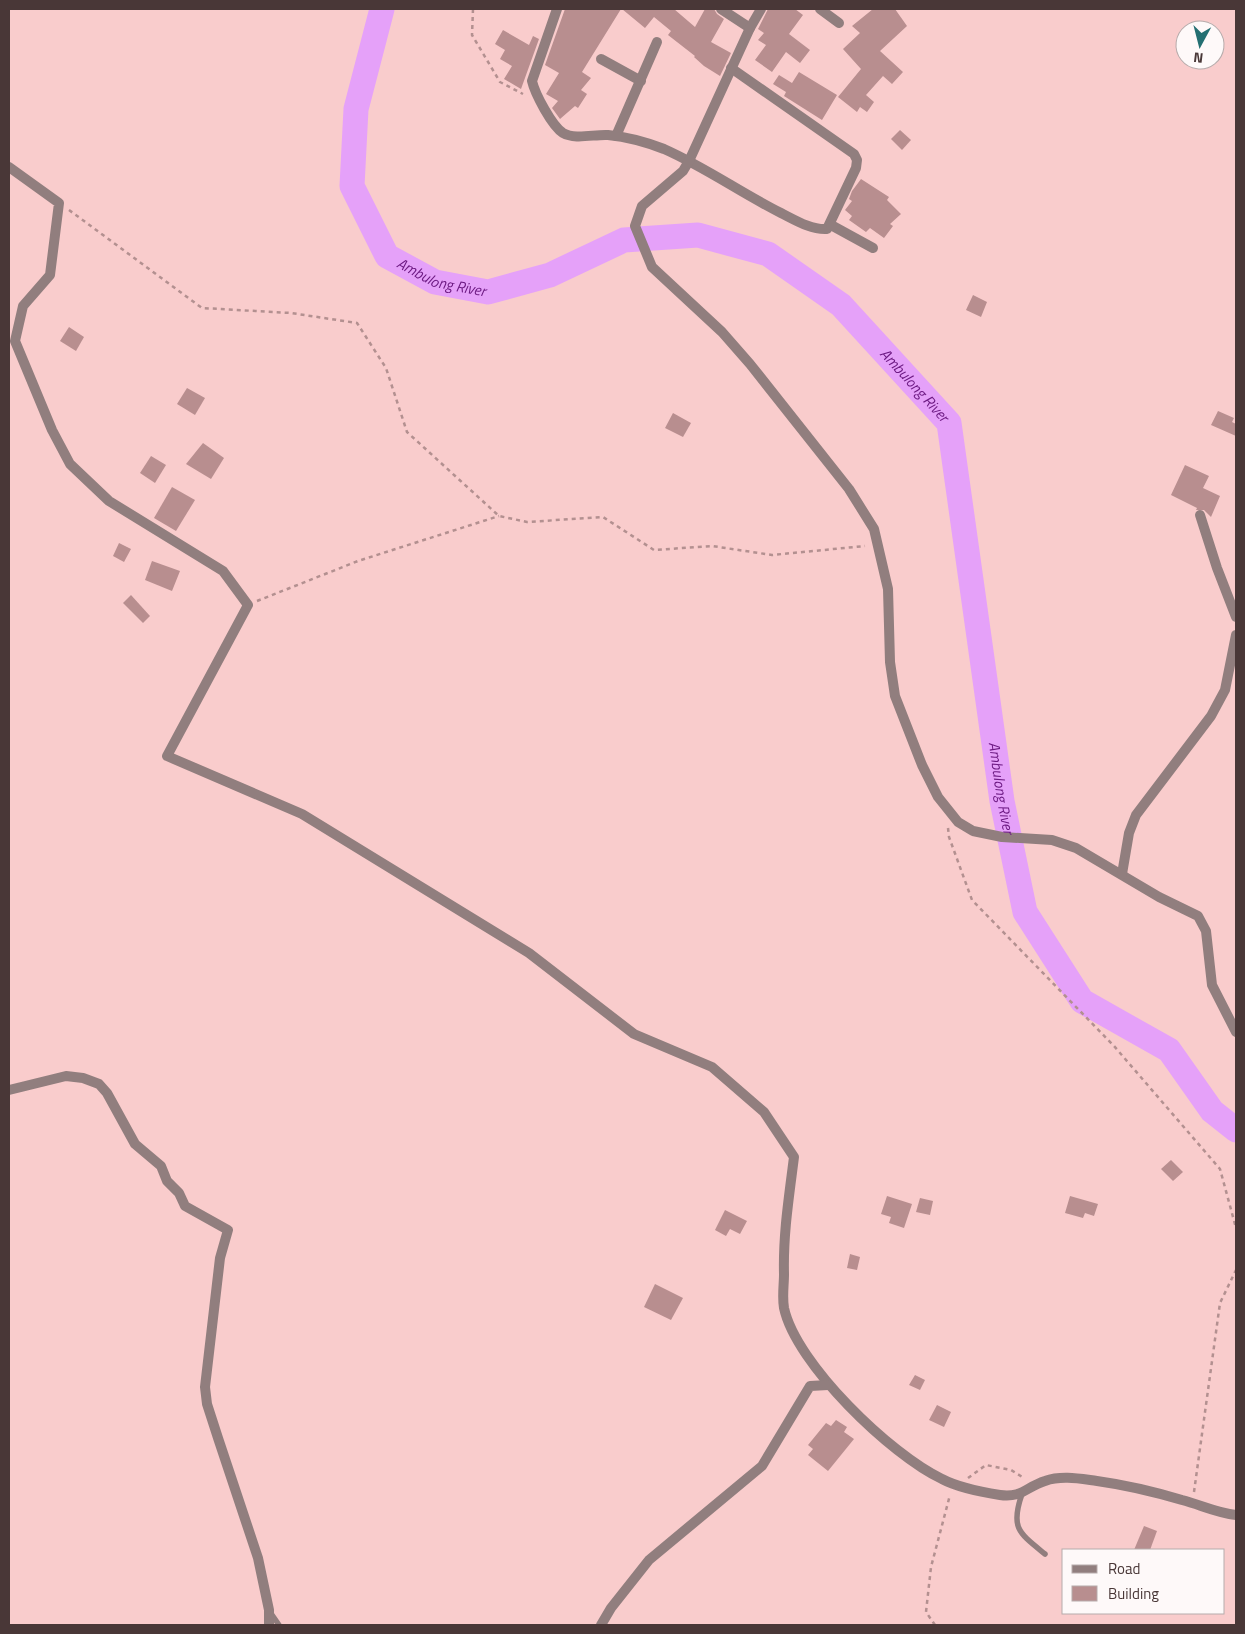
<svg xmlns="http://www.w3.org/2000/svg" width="1245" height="1634" font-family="'Titillium Web',sans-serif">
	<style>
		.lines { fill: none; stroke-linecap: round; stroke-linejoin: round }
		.river { stroke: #e5a1f9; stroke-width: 25 }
		.building { fill: #b88e8f }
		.path { stroke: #b39090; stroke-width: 2.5; stroke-dasharray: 4 4; stroke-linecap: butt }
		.service { stroke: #917e7e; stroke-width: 5.5 }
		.minor { stroke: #917e7e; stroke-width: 10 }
		.labels { text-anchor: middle; stroke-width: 4.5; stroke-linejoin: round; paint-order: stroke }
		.water-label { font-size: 15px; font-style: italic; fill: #6d1a83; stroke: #fef9f9 }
	</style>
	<rect width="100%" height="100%" fill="#f9cccc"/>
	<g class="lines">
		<path class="river" id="s1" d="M 382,9 L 356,109 L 352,186 L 387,256 L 435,282 L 488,292 L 550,275 L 624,240 L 698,235 L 768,254 L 841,305 L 949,423 L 1002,801 L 1025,912 L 1082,1001 L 1169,1050 L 1212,1111 L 1236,1130"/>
	</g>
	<g class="building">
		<polygon points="565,9 621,9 582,72 591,78 581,90 587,94 578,108 575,106 560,119 552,108 558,101 546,94 559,73 545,65"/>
		<polygon points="622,9 674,9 695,27 705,9 714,9 717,14 724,19 711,42 731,53 720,76 704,66 694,57 695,56 668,35 671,31 654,17 645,28"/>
		<polygon points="768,9 795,9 803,15 789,34 810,50 800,63 786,52 772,72 755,60 766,45 758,40 764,33 758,29"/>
		<polygon points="873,9 895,9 907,26 880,51 903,72 892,84 883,76 866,95 874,102 867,112 860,107 857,112 838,97 861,69 843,49 860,33 852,26"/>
		<polygon points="503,30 529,45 533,36 539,39 521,89 504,79 512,66 500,59 505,50 495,44"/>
		<polygon points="799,72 837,95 822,120 784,96 786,92 773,84 779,75 792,83"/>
		<polygon points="900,130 911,140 902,150 891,139"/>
		<polygon points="861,179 889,197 887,200 901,214 890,224 893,226 884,238 870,228 866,232 849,220 852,216 845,210 852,201 849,199 852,191"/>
		<polygon points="973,295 987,302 981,317 966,310"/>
		<polygon points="69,327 84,337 76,351 60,341"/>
		<polygon points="187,388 205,398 195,415 177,404"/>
		<polygon points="1218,411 1234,418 1232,422 1236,424 1236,436 1211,425"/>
		<polygon points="673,413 691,423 683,437 665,428"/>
		<polygon points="203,443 224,458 211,479 186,464"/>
		<polygon points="151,456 166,465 155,483 140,473"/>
		<polygon points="1185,465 1209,476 1203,488 1220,496 1211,517 1204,510 1196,510 1197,508 1171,495"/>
		<polygon points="172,487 195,500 176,531 154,518"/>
		<polygon points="119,543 131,549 124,562 113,556"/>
		<polygon points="152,561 180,571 172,591 145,580"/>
		<polygon points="131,595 150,616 143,623 123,603"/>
		<polygon points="1171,1160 1183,1172 1173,1181 1161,1169"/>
		<polygon points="887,1196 912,1204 904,1228 889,1223 891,1217 881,1214"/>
		<polygon points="1070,1196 1098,1204 1094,1216 1085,1213 1083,1218 1065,1213"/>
		<polygon points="920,1198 933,1201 930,1215 916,1212"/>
		<polygon points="725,1210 747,1221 740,1234 730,1229 726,1236 715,1230"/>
		<polygon points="850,1254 860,1257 857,1270 847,1268"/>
		<polygon points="655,1284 683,1298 671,1320 644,1307"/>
		<polygon points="915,1375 925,1380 920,1390 909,1385"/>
		<polygon points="937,1405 951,1412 944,1427 929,1420"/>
		<polygon points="836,1420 847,1427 844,1432 854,1439 828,1471 808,1455 813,1449 808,1445 826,1423 831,1426"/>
		<polygon points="1144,1526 1157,1531 1150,1550 1134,1550"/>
	</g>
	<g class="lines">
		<g class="path">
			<polyline points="473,9 472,35 500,82 523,94"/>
			<polyline points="69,210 202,308 291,313 357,323 386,368 407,432 499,516 527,522 603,517 654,550 712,546 772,555 865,546"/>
			<polyline points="257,601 358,561 499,516"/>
			<polyline points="948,828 949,837 972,900 1114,1046 1220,1169 1236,1228"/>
			<polyline points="968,1478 986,1465 1011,1470 1024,1478"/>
			<polyline points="1194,1492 1220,1303 1236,1270"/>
			<polyline points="935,1625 926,1612 931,1567 950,1495"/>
		</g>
		<g class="service">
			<path d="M 1022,1494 C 1010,1528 1019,1533 1045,1554"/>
			<polyline points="270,1612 279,1625"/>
		</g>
		<g class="minor">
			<path d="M 557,9 L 532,81 C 535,94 552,126 563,133 C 575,140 595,134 608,135 C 628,137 646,142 664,149 C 705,167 741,193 781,213 C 795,220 811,230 827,229 L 856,168 L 857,160 L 854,154 L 731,68"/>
			<polyline points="721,9 750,28"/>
			<polyline points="761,9 750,28 689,161 683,171 642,206 635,226 652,267 722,332 750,364 849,489 874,529 888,589 890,662 895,696 922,765 938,797 958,822 973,831 1002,837 1052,840 1076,848 1159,897 1198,916 1206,931 1212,985 1236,1032"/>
			<polyline points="820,9 839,23"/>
			<polyline points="601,59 641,81"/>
			<polyline points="616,136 657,42"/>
			<path d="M 9,167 L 59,203 L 50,275 L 23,306 L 15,341 L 52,430 L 70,464 L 109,501 L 223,571 L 248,605 L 167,756 L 302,814 L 529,953 L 634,1034 L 712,1067 L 764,1112 L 794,1157 C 789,1197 783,1234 784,1274 C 784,1285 782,1297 784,1308 C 796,1364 891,1455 942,1479 C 959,1488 981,1492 1000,1495 C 1022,1498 1026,1487 1045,1481 C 1062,1475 1081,1479 1097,1481 C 1126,1485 1155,1492 1182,1500 C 1201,1505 1217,1513 1236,1515"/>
			<polyline points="831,225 873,248"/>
			<polyline points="1200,515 1217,568 1236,617"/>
			<polyline points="1122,874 1129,833 1136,815 1211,716 1225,690 1236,635"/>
			<polyline points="9,1090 66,1076 83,1078 99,1084 107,1093 135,1144 161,1166 167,1181 179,1193 185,1206 228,1230 220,1258 205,1387 207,1404 218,1438 258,1558 269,1610 269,1625"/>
			<polyline points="601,1625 611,1608 649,1560 762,1466 810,1386 828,1385"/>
		</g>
	</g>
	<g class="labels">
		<g class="water-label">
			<text dy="5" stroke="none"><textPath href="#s1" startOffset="318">Ambulong River</textPath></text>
			<text dy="5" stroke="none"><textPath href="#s1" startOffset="858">Ambulong River</textPath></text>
			<text dy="5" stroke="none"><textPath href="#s1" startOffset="1278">Ambulong River</textPath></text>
		</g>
	</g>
	<rect width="1245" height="1634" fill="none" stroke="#493737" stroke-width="20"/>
	<rect x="1062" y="1549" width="162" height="65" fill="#fef9f9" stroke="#b6abab"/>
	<rect x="1072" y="1565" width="25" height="8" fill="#917e7e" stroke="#b6abab"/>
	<text x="1108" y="1574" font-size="15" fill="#493737">Road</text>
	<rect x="1072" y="1586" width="25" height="15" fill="#b88e8f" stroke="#b6abab"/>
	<text x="1108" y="1599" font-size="15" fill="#493737">Building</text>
	<g transform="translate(1200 45) rotate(187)"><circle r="24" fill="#fef9f9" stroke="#b6abab"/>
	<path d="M0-4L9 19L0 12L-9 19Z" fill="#246f72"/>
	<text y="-8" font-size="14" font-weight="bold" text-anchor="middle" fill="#493737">N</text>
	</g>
</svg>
